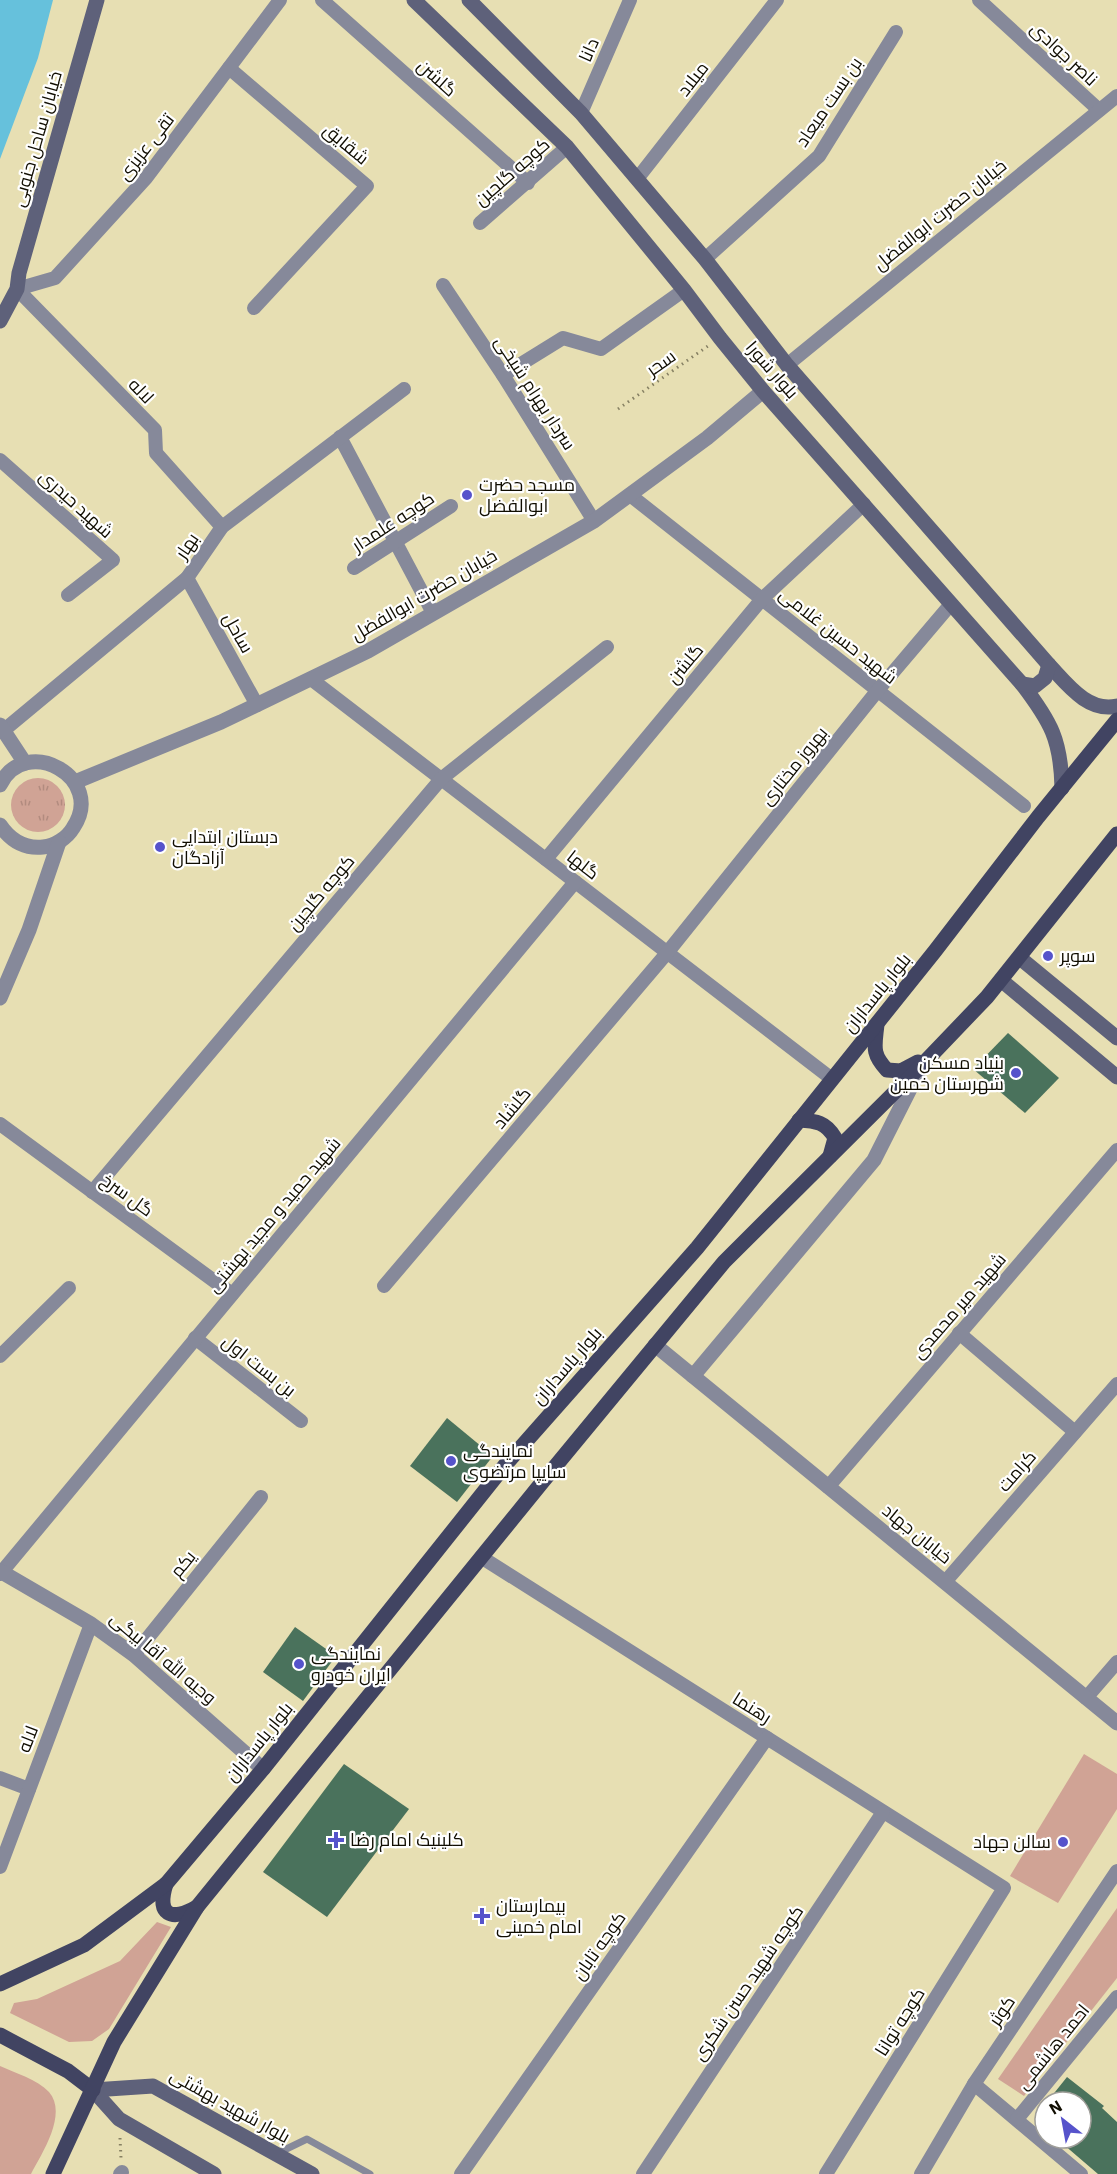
<svg xmlns="http://www.w3.org/2000/svg" width="1117" height="2174" font-family="'IBM Plex Sans',Cairo,sans-serif">
	<style>
		.grass { fill: url(#grass-tufts) }
		.green { fill: #d0a395 }
		.water { fill: #66c1dc }
		.building { fill: #4a725c }
		.lines { fill: none; stroke-linecap: round; stroke-linejoin: round }
		.path { stroke: #868063; stroke-width: 3; stroke-dasharray: 1.5 4.5; stroke-linecap: butt }
		.service { stroke: #86899a; stroke-width: 7 }
		.minor { stroke: #86899a; stroke-width: 14 }
		.tertiary { stroke: #86899a; stroke-width: 15 }
		.secondary { stroke: #5e617a; stroke-width: 15 }
		.primary { stroke: #414462; stroke-width: 15 }
		.poi-dot { fill: #5653cb; stroke: #fff; stroke-width: 2 }
		.labels { text-anchor: middle; stroke-width: 4.5; stroke-linejoin: round; paint-order: stroke }
		.street-label { font-size: 18px; fill: #100d01; stroke: #fff }
		.poi-label { font-size: 18px; fill: #100d01; stroke: #fff; text-anchor: start }
	</style>
	<defs>
		<pattern id="grass-tufts" width="24" height="20" patternUnits="userSpaceOnUse" patternTransform="scale(1.5)"><rect width="24" height="20" fill="#d0a395"/><path d="M3 7l-1-3M5 7V3M7 7l1-3M15 17l-1-3M17 17v-4M19 17l1-3" fill="none" stroke="#b28b7f"/></pattern>
	</defs>
	<rect width="100%" height="100%" fill="#e7dfb3"/>
	<circle class="grass" cx="38" cy="805" r="27"/>
	<g class="green">
		<polygon points="1084,1754 1117,1774 1117,1809 1058,1903 1010,1876"/>
		<polygon points="1117,1908 1117,1978 1024,2096 998,2079"/>
		<polygon points="157,1922 171,1927 109,2029 92,2041 69,2042 10,2013 14,2003 37,1999 120,1961"/>
		<path d="M 0,2066 C 15,2073 37,2079 49,2092 C 68,2114 42,2153 31,2174 L 0,2174 Z"/>
	</g>
	<polygon class="water" points="0,0 53,0 38,58 0,159"/>
	<g class="building">
		<polygon points="1008,1033 1059,1078 1025,1113 973,1069"/>
		<polygon points="447,1418 493,1456 457,1502 410,1466"/>
		<polygon points="295,1627 336,1656 303,1701 263,1672"/>
		<polygon points="344,1764 409,1809 327,1917 263,1872"/>
		<polygon points="1067,2077 1104,2106 1102,2108 1117,2122 1117,2174 1098,2174 1056,2138 1081,2138 1081,2102 1047,2102"/>
	</g>
	<g class="lines">
		<g class="path">
			<polyline points="618,409 708,346"/>
			<polyline points="120,2138 121,2158"/>
		</g>
		<polyline class="service" points="276,2154 307,2139 370,2174"/>
		<g class="minor">
			<polyline points="322,0 528,183"/>
			<polyline points="979,0 1099,110"/>
			<polyline points="229,68 367,186 254,308"/>
			<polyline points="581,113 630,0"/>
			<polyline points="637,179 777,0"/>
			<polyline points="480,223 567,147"/>
			<polyline points="705,259 819,156 896,32"/>
			<polyline points="443,285 503,375 594,521"/>
			<polyline points="787,365 1117,96"/>
			<polyline points="503,375 563,338 601,349 684,290"/>
			<polyline points="340,437 433,613"/>
			<polyline points="0,460 113,560 68,595"/>
			<polyline points="630,495 1024,806"/>
			<polyline points="222,527 156,453 155,430 17,289 55,278 146,178 280,0"/>
			<polyline points="354,568 451,506"/>
			<polyline points="187,578 257,705"/>
			<polyline points="311,679 832,1079"/>
			<polyline points="4,730 187,578 222,527 404,389"/>
			<polyline points="546,859 762,599 864,504"/>
			<polyline points="0,1124 232,1294"/>
			<polyline points="92,1192 441,779 607,647"/>
			<polyline points="384,1286 667,953 878,690 951,604"/>
			<polyline points="959,1333 1075,1432"/>
			<polyline points="195,1338 301,1421"/>
			<polyline points="0,1356 69,1288"/>
			<polyline points="828,1487 1117,1150"/>
			<polyline points="481,1557 1004,1888 826,2174"/>
			<polyline points="0,1574 575,882"/>
			<polyline points="945,1582 1117,1384"/>
			<polyline points="134,1655 261,1497"/>
			<polyline points="1086,1698 1117,1662"/>
			<polyline points="0,1778 29,1789"/>
			<polyline points="0,1867 91,1624"/>
			<polyline points="974,2084 1081,2174"/>
			<polyline points="1017,2119 1117,1997"/>
			<polyline points="120,2174 122,2172"/>
			<polyline points="461,2174 767,1738"/>
			<polyline points="643,2174 883,1812"/>
			<polyline points="921,2174 974,2084 1117,1871"/>
		</g>
		<g class="tertiary">
			<polyline points="0,725 25,763"/>
			<polyline points="75,782 221,722 368,651 594,521 707,438 763,391"/>
			<path d="M 0,785 C 25,733 107,778 73,828 C 67,838 55,846 43,847 C 24,849 10,840 0,825"/>
			<polyline points="0,998 29,930 59,842"/>
			<polyline points="655,1345 1117,1723"/>
			<polyline points="693,1376 874,1160 920,1069"/>
			<polyline points="0,1571 91,1624 134,1655 263,1769"/>
		</g>
		<g class="secondary">
			<path d="M 414,0 L 567,147 L 684,290 L 720,338 L 763,391 L 1022,684 C 1051,722 1061,740 1062,788"/>
			<path d="M 469,0 L 581,113 L 705,259 L 787,365 L 1049,665 C 1067,684 1088,713 1117,706"/>
			<polyline points="0,321 17,289 19,273 97,0"/>
			<polyline points="1022,684 1035,686 1045,678 1049,665"/>
			<polyline points="1020,958 1117,1038"/>
			<polyline points="1001,980 1117,1077"/>
			<polyline points="93,2090 153,2086 312,2174"/>
			<polyline points="93,2090 119,2119 214,2174"/>
		</g>
		<g class="primary">
			<path d="M 877,1024 C 875,1046 871,1053 887,1070 L 901,1071 L 918,1062"/>
			<path d="M 799,1120 C 816,1121 826,1122 835,1138 L 830,1156"/>
			<path d="M 166,1884 C 156,1915 171,1922 197,1907"/>
			<polyline points="0,1984 84,1945 166,1884 263,1769 506,1464 697,1248 935,951 1038,817 1117,720"/>
			<polyline points="0,2035 68,2071 93,2090"/>
			<polyline points="53,2174 114,2042 197,1907 544,1480 724,1262 921,1066 987,997 1117,834"/>
		</g>
	</g>
	<g class="poi-dot">
		<circle cx="467" cy="495" r="6"/>
		<circle cx="160" cy="847" r="6"/>
		<circle cx="1048" cy="956" r="6"/>
		<circle cx="1016" cy="1073" r="6"/>
		<circle cx="451" cy="1461" r="6"/>
		<circle cx="299" cy="1664" r="6"/>
		<path d="M333 1831h6v6h6v6h-6v6h-6v-6h-6v-6h6z"/>
		<circle cx="1063" cy="1842" r="6"/>
		<path d="M479 1907h6v6h6v6h-6v6h-6v-6h-6v-6h6z"/>
	</g>
	<g class="labels">
		<g class="street-label">
			<text transform="translate(589 50) rotate(-66)" y="6">دانا</text>
			<text transform="translate(1064 54) rotate(43)" y="6">ناصر جوادی</text>
			<text transform="translate(437 78) rotate(42)" y="6">گلشن</text>
			<text transform="translate(693 79) rotate(-52)" y="6">میلاد</text>
			<text transform="translate(829 102) rotate(-56)" y="6">بن بست میعاد</text>
			<text transform="translate(37 139) rotate(-74)" y="6">خیابان ساحل جنوبی</text>
			<text transform="translate(346 144) rotate(40)" y="6">شقایق</text>
			<text transform="translate(146 147) rotate(-52)" y="6">تقی عزیزی</text>
			<text transform="translate(512 172) rotate(-41)" y="6">کوچه گلچین</text>
			<text transform="translate(940 215) rotate(-39)" y="6">خیابان حضرت ابوالفضل</text>
			<text transform="translate(661 363) rotate(-35)" y="6">سحر</text>
			<text transform="translate(772 370) rotate(49)" y="6">بلوار شورا</text>
			<text transform="translate(141 391) rotate(46)" y="6">لاله</text>
			<text transform="translate(535 393) rotate(57)" y="6">سردار بهرام شیخی</text>
			<text transform="translate(76 504) rotate(42)" y="6">شهید حیدری</text>
			<text transform="translate(393 522) rotate(-33)" y="6">کوچه علمدار</text>
			<text transform="translate(187 546) rotate(-56)" y="6">بهار</text>
			<text transform="translate(424 595) rotate(-30)" y="6">خیابان حضرت ابوالفضل</text>
			<text transform="translate(238 633) rotate(61)" y="6">ساحل</text>
			<text transform="translate(838 636) rotate(38)" y="6">شهید حسین غلامی</text>
			<text transform="translate(685 664) rotate(-50)" y="6">گلشن</text>
			<text transform="translate(794 766) rotate(-51)" y="6">بهروز مختاری</text>
			<text transform="translate(583 865) rotate(38)" y="6">گلها</text>
			<text transform="translate(321 893) rotate(-50)" y="6">کوچه گلچین</text>
			<text transform="translate(877 993) rotate(-51)" y="6">بلوار پاسداران</text>
			<text transform="translate(512 1108) rotate(-50)" y="6">گلشاد</text>
			<text transform="translate(127 1195) rotate(36)" y="6">گل سرخ</text>
			<text transform="translate(274 1215) rotate(-50)" y="6">شهید حمید و مجید بهشتی</text>
			<text transform="translate(959 1306) rotate(-49)" y="6">شهید میر محمدی</text>
			<text transform="translate(259 1366) rotate(38)" y="6">بن بست اول</text>
			<text transform="translate(567 1366) rotate(-49)" y="6">بلوار پاسداران</text>
			<text transform="translate(1017 1471) rotate(-49)" y="6">کرامت</text>
			<text transform="translate(917 1534) rotate(39)" y="6">خیابان جهاد</text>
			<text transform="translate(183 1564) rotate(-51)" y="6">یکم</text>
			<text transform="translate(163 1658) rotate(40)" y="6">وجیه الله آقا بیگی</text>
			<text transform="translate(752 1708) rotate(32)" y="6">رهنما</text>
			<text transform="translate(28 1739) rotate(-69)" y="6">لاله</text>
			<text transform="translate(259 1742) rotate(-51)" y="6">بلوار پاسداران</text>
			<text transform="translate(599 1946) rotate(-55)" y="6">کوچه تابان</text>
			<text transform="translate(748 1983) rotate(-56)" y="6">کوچه شهید حسن شکری</text>
			<text transform="translate(1002 2011) rotate(-56)" y="6">کوثر</text>
			<text transform="translate(900 2022) rotate(-58)" y="6">کوچه توانا</text>
			<text transform="translate(1053 2047) rotate(-51)" y="6">احمد هاشمی</text>
			<text transform="translate(230 2106) rotate(29)" y="6">بلوار شهید بهشتی</text>
		</g>
		<g class="poi-label">
			<text x="479" y="491">مسجد حضرت<tspan x="479" dy="21">ابوالفضل</tspan></text>
			<text x="172" y="843">دبستان ابتدایی<tspan x="172" dy="21">آزادگان</tspan></text>
			<text x="1060" y="962">سوپر</text>
			<text x="1004" y="1069" text-anchor="end">بنیاد مسکن<tspan x="1004" dy="21">شهرستان خمین</tspan></text>
			<text x="463" y="1457">نمایندگی<tspan x="463" dy="21">سایپا مرتضوی</tspan></text>
			<text x="311" y="1660">نمایندگی<tspan x="311" dy="21">ایران خودرو</tspan></text>
			<text x="350" y="1846">کلینیک امام رضا</text>
			<text x="1051" y="1848" text-anchor="end">سالن جهاد</text>
			<text x="496" y="1912">بیمارستان<tspan x="496" dy="21">امام خمینی</tspan></text>
		</g>
	</g>
	<g transform="translate(1063 2120) rotate(329)"><circle r="28" fill="#ffffff" stroke="#9f9e99" stroke-width="1.5"/>
	<path d="M0-4.5L10 22L0 15L-10 22Z" fill="#5653cb"/>
	<text y="-9" font-size="16" font-weight="bold" text-anchor="middle" fill="#100d01">N</text>
	</g>
</svg>
